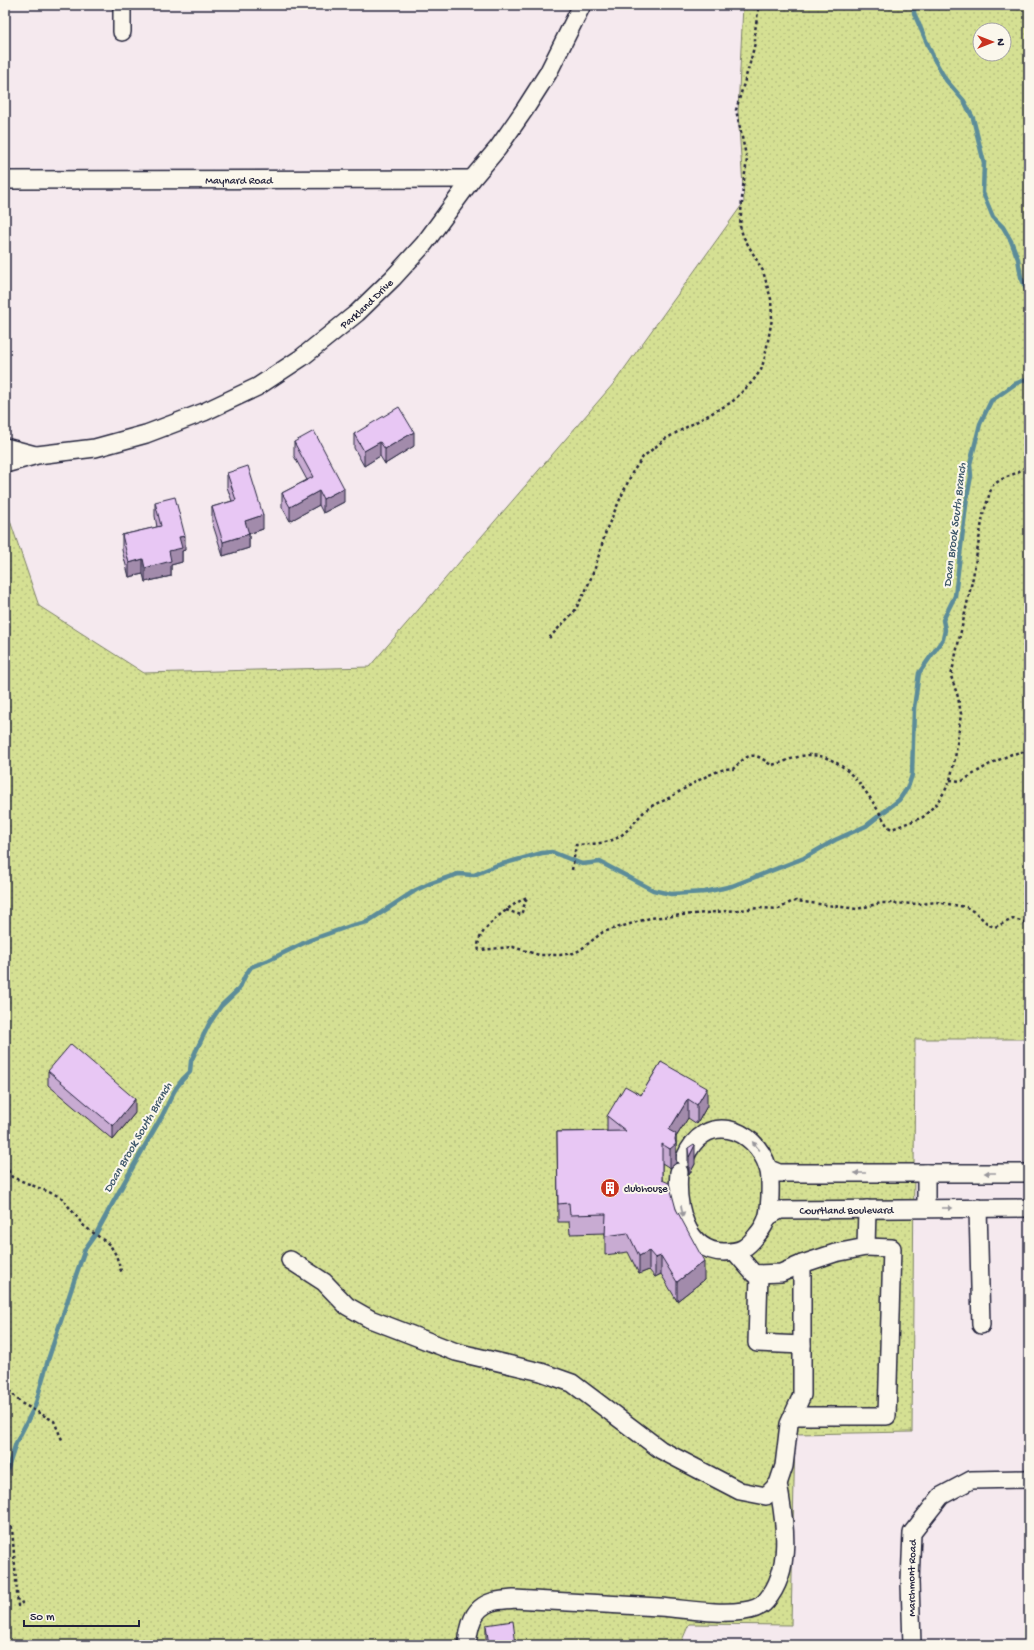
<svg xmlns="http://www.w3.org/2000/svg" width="1034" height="1650" font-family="'Gochi Hand',sans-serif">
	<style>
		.grass { fill: url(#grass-dots); stroke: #7c8167; fill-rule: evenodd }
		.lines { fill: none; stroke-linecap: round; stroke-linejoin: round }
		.stream { stroke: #5b8c99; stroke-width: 4.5 }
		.minor-casing { stroke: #22223b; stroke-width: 20 }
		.path { stroke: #22223b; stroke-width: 2.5; stroke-dasharray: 3 3; stroke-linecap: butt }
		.minor { stroke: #fbf7ec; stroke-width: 17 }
		.wall { fill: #c8abd2; stroke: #22223b }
		.shaded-wall { fill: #a28bab; stroke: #22223b }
		.building { fill: #e8c7f4; stroke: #22223b }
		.oneway { fill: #99979c }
		.labels { text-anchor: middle; stroke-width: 4; stroke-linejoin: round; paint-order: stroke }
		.street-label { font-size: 11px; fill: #22223b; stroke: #fbf7ec }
		.poi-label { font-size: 11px; fill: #22223b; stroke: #fbf7ec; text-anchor: start }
		.water-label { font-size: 12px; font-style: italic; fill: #3e576a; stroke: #fbf7ec }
	</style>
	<defs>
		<pattern id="grass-dots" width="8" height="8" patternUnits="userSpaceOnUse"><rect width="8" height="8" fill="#d5e093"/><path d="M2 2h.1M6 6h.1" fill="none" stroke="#b7c080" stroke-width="1.8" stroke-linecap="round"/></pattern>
	</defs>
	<rect width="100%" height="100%" fill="#f5e9ee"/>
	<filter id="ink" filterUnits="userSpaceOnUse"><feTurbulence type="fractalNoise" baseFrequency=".025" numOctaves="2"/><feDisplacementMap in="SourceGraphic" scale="8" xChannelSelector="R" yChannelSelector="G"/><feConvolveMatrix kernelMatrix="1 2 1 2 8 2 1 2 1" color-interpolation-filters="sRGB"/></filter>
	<g filter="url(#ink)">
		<path class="grass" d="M 743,5 L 1029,5 L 1029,1039 L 915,1039 L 912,1432 L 795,1434 L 791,1625 L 689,1624 L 680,1645 L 5,1645 L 5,506 L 39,606 L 144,673 L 369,667 L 614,383 L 744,202 L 738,112 ZM 980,30 L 1004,30 L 1004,54 L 980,54 Z"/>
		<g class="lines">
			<g class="stream">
				<polyline points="914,5 914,13 934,59 946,80 964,101 973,118 984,163 983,193 993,217 1003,227 1011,241 1018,259 1021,277 1029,296"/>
				<path d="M 5,1477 L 16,1443 L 35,1406 L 48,1360 L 76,1275 L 85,1249 L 97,1232 C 118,1193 140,1154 162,1116 C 171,1099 174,1086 190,1072 L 191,1061 L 209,1024 L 221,1006 L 239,989 L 245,976 L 251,967 L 269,960 L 310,940 L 350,926 L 367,922 L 416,890 L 429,884 L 458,874 L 474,875 L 495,866 L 542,853 L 552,852 L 582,864 L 600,862 L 653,890 L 671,894 L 705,892 L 732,886 L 804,858 L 835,840 L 866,826 L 899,800 L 908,787 L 912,775 L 914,708 L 919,673 L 943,639 L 945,630 L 943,620 L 955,596 L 967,497 L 971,476 L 970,464 L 980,424 L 991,401 L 1015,384 L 1029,378"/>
			</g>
			<defs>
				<g id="minor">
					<polyline points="122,5 122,32"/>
					<path id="s1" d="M 5,180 L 472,179"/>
					<polyline points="5,447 35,455"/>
					<path id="s2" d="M 5,464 L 37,455 L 95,448 L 146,434 L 204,412 L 257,387 L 301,358 L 357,313 L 393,278 L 424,244 L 472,179 L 498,148 L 525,109 L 548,73 L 582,5"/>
					<polyline points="769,1169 779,1173 1029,1173"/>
					<path d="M 679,1172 C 676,1204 685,1252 724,1252 C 741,1252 747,1248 757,1235 C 769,1221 769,1212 770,1196 C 770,1187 771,1176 768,1168 C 755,1126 704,1111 685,1158"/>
					<polyline points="926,1173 926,1208"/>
					<polyline points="978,1208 981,1325"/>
					<path id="s3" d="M 769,1216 L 780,1210 L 1029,1208"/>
					<polyline points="735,1252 754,1274 781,1273 802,1264 835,1253 866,1247 867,1209"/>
					<polyline points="290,1260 324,1282 347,1306 370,1319 456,1352 541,1372 572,1383 661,1450 740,1491 766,1496 778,1484 784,1466 789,1424 802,1395 802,1264"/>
					<polyline points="759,1274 757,1343 802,1345"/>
					<polyline points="793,1416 887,1416 892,1248 866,1247"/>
					<path d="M 467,1645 C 469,1627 472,1608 492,1602 C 498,1600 507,1600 514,1599 C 562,1602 611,1604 659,1607 C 687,1609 717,1615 744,1611 C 752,1610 761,1607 766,1601 C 793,1570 785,1521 778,1484"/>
					<path id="s4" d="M 912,1645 L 910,1582 L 912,1533 L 941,1496 L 971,1480 L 1029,1479"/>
				</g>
			</defs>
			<use href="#minor" class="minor-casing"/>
			<g class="path">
				<polyline points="549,638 574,612 586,590 595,568 607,528 632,473 643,457 665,439 732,402 752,382 761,370 765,357 772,319 771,299 763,271 743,236 740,226 743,187 747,160 736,110 750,63 755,43 755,31 759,5"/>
				<polyline points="950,780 962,781 990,764 1012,754 1022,752 1029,754"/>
				<path d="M 572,870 L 576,845 C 589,844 603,844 615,839 C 628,833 636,819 646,810 C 652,805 658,803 665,800 C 679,793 718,765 733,769 C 749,753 753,751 771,765 C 785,763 796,755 810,755 C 848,755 871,799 888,827 L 892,829 L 923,817 L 936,804 L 945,791 L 950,780 L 955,759 L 961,714 L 958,697 L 951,676 L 973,577 L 983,515 L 992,486 L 1000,480 L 1016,473 L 1029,465"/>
				<path d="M 506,910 L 521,915 L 527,897 C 513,904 472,931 479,950 L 513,947 L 539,955 L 560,955 L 574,953 L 580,950 L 603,932 L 650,918 L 760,908 L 779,909 L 791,902 L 796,901 L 857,909 L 881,903 L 922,904 L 936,902 L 966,907 L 976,913 L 989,925 L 995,927 L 1013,919 L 1022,921 L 1029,924"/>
				<polyline points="5,1165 12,1177 61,1197 84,1226 110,1245 116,1255 122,1274"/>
				<polyline points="5,1386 21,1403 54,1421 63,1442"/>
				<polyline points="5,1524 12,1528 18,1606 22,1603 21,1601"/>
			</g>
			<use href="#minor" class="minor"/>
		</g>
		<g class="wall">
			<polygon points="354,434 414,446 385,464 380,456 364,466 354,448"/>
			<polygon points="294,442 344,502 323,513 319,505 290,521 282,507 282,493 307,480 294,456"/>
			<polygon points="227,473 263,529 249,534 249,548 223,556 212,522 212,507 232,501 227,487"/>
			<polygon points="155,502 185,550 182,551 182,562 171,565 171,576 145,582 143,574 129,577 122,550 122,535 157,527 155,516"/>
			<polygon points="661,1062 707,1106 697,1124 688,1118 676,1137 676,1163 670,1168 662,1163 662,1180 676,1209 704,1280 677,1301 661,1274 655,1277 649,1270 639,1274 628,1252 605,1255 605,1233 570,1234 569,1222 558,1222 557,1132 607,1131 607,1116 641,1095"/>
			<polygon points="48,1071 135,1113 113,1140 48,1085"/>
			<polygon points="688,1148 695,1164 689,1175 688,1167"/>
			<polygon points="486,1625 516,1645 487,1645 486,1639"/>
		</g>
		<g class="shaded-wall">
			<polygon points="414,432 414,446 385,464 385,449"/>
			<polygon points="380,442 380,456 364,466 364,451"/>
			<polygon points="344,488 344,502 323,513 323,499"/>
			<polygon points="319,491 319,505 290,521 290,507"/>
			<polygon points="263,515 263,529 245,535 245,521"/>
			<polygon points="249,534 249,548 223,556 223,542"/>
			<polygon points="185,536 185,550 182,551 182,562 171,565 171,576 145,582 145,568 169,551 179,537"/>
			<polygon points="143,559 143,574 129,577 129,563"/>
			<polygon points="707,1088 707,1106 697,1124 697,1105"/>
			<polygon points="135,1099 135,1113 113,1140 113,1126"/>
			<polygon points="688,1099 688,1118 676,1137 676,1163 670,1168 670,1149 675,1139 669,1149 669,1130"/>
			<polygon points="695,1145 695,1164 689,1175 689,1157"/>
			<polygon points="649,1251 649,1270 639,1274 639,1256"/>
			<polygon points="661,1256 661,1274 655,1277 655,1258"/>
			<polygon points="704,1261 704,1280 677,1301 677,1282"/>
		</g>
		<g class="building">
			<polygon points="399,407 414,432 385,449 380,442 364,451 354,434"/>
			<polygon points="314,431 344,488 323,499 319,491 290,507 282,493 313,477 294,442"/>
			<polygon points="248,466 263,515 245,521 249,534 223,542 212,507 236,500 227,473"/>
			<polygon points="175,497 185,536 179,537 182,548 169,551 171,561 145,568 143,559 129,563 122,535 161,526 155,502"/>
			<polygon points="71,1044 135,1099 113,1126 48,1071"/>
			<polygon points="661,1062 707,1088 697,1105 688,1099 669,1130 676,1134 675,1139 676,1144 670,1149 662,1144 662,1180 669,1183 676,1209 704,1261 677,1282 661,1256 655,1258 649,1251 639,1256 628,1233 605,1236 606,1214 570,1215 569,1203 558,1204 557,1132 626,1131 607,1116 625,1086 641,1095"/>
			<polygon points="694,1144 695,1145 689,1157 688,1148"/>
			<polygon points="513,1621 516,1645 489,1645 486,1625"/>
		</g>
		<defs><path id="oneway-solid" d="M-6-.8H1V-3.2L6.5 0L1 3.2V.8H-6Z"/></defs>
		<g class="oneway">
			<use href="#oneway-solid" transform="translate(756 1146) rotate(-130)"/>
			<use href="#oneway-solid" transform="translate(860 1173) rotate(180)"/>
			<use href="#oneway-solid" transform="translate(990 1173) rotate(180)"/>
			<use href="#oneway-solid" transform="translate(947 1208)"/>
			<use href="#oneway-solid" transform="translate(682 1211) rotate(79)"/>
		</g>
	</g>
	<defs>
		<symbol id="building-disc" viewBox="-11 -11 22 22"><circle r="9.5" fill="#c8321e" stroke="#fbf7ec"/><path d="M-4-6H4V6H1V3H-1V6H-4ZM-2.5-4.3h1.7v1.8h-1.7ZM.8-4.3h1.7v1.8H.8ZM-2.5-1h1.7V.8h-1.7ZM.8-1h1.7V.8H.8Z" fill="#fff"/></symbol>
	</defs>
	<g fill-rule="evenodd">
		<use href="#building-disc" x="599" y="1177" width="22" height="22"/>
	</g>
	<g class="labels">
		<g class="street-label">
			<text dy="4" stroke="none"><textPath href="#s1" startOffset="234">Maynard Road</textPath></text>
			<text dy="4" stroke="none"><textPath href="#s2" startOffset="403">Parkland Drive</textPath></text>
			<text dy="4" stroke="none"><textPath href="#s3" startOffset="79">Courtland Boulevard</textPath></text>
			<text dy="4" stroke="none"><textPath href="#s4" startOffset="67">Marchmont Road</textPath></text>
		</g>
		<g class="poi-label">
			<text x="624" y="1192">clubhouse</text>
		</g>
		<g class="water-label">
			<text transform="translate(954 525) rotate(-83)" y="4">Doan Brook South Branch</text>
			<text transform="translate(137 1137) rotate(-60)" y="4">Doan Brook South Branch</text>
		</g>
	</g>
	<rect width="1034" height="1650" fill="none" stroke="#fbf7ec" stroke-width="20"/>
	<rect x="10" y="10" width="1014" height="1630" fill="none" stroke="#22223b" stroke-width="1.5" filter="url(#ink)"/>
	<g transform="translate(992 42) rotate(90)"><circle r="19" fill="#fbf7ec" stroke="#a4a2a5"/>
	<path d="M0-3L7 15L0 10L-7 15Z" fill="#c8321e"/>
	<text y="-6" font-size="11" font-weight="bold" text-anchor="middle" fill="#22223b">N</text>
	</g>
	<path d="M24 1620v6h115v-6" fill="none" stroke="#22223b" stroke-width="2"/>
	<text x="30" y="1620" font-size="12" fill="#22223b" stroke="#fbf7ec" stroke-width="3" paint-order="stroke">50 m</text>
</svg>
